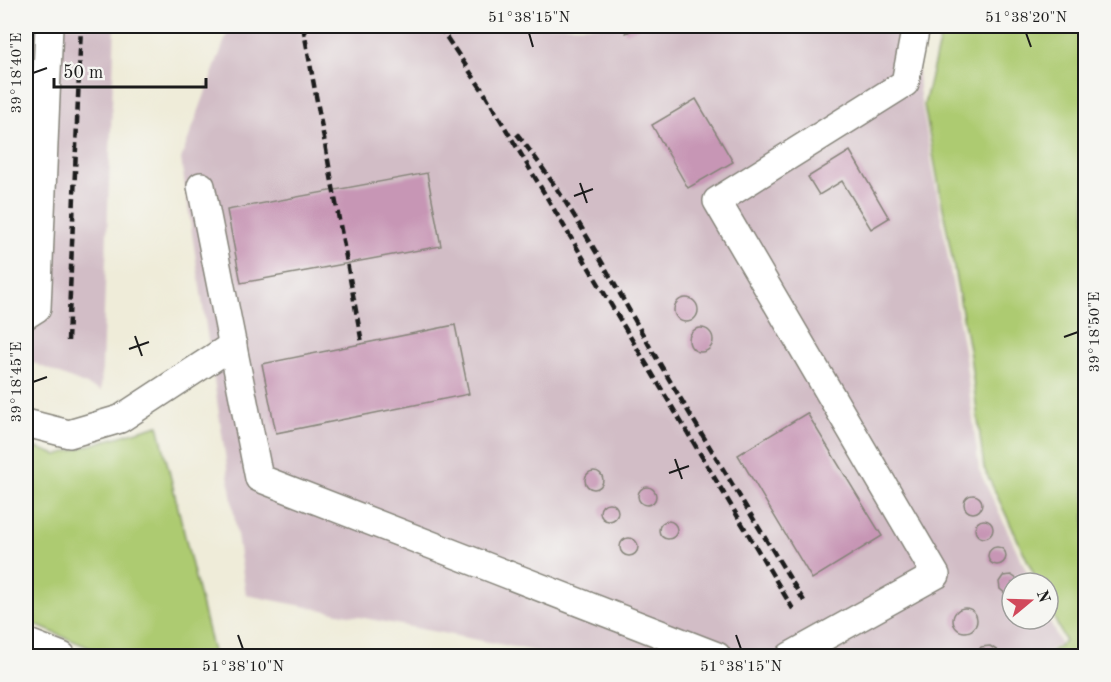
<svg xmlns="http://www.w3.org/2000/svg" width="1111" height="682" font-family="'Old Standard TT',serif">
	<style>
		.industrial { fill: #d2bdc6 }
		.green { fill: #adcb71; stroke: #647446; stroke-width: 1.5 }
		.building { fill: #c796b5 }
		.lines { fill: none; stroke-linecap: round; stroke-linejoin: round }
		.minor-casing { stroke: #86847a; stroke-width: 30 }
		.minor { stroke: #fff; stroke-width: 27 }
		.rail { stroke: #1c1c1c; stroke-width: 4.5; stroke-dasharray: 9 4.5; stroke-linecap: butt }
		.ticks { fill: none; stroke: #1c1c1c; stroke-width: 2 }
		.neatline { fill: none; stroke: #1c1c1c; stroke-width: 2 }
		.ticks-label { font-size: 15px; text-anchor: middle; fill: #1c1c1c }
	</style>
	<rect width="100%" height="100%" fill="#f6f6f2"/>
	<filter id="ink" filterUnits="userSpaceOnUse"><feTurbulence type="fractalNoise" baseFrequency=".0167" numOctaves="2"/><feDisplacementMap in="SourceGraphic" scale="12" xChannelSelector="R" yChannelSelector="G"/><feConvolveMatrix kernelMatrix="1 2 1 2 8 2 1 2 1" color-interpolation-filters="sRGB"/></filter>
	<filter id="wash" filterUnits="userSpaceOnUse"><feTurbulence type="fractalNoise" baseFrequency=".008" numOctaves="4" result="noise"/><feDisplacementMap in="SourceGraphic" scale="24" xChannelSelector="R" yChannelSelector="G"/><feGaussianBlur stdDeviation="1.35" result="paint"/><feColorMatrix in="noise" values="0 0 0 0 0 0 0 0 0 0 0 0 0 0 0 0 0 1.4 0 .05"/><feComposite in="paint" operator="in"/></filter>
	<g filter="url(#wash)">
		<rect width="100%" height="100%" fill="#efecd9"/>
		<g class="industrial">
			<polygon points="26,26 115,26 101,391 26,360"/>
			<polygon points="230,26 915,26 919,89 965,356 979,470 1032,583 1012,583 1012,619 1048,618 1060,643 1042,656 560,656 246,595 181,159"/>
		</g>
		<g class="green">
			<polygon points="943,26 1085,26 1085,656 1046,656 1065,641 1048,605 1048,583 1038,583 984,468 970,355 924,105"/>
			<polygon points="158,425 214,656 109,656 26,621 26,444 57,455"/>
		</g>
		<g id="blocks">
			<g class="building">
				<polygon points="622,26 641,26 626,33"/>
				<polygon points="696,99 733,162 688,188 652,125"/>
				<polygon points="850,151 889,218 871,229 842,181 819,195 808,177"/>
				<polygon points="427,173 441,246 241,283 227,210"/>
				<circle cx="686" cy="310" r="12"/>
				<polygon points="455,325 469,394 276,433 262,364"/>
				<circle cx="701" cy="340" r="12"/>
				<polygon points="807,413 882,536 812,579 738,455"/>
				<circle cx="594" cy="480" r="9"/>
				<circle cx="647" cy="496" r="9"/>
				<circle cx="973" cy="504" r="9"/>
				<circle cx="609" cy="512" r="9"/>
				<circle cx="984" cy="529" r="9"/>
				<circle cx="668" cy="530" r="9"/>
				<circle cx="629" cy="547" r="9"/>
				<circle cx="997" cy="556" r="9"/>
				<polygon points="1011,575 1017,579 1017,583 1012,583 1012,593 1006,594 1000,589 999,582 1003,576"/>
				<circle cx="965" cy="620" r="12"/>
				<polygon points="990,646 998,651 999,656 975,656 981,647"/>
			</g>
		</g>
	</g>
	<g filter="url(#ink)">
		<use href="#blocks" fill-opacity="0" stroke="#86847a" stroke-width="1.5"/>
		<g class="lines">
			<defs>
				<g id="minor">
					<polyline points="201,186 259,478 717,656"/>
					<polyline points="26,315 37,308 49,26"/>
					<polyline points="26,423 69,434 120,419 233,345"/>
					<polyline points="26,642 62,656"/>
					<polyline points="790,656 936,575 717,201 905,83 916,26"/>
				</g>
			</defs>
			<use href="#minor" class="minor-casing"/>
			<use href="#minor" class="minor"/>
			<g class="rail">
				<polyline points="303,26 362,343"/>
				<polyline points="439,26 485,94 793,609"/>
				<path d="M 517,134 C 569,199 609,275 650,347 C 700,432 752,517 804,601"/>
				<polyline points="68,341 81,26"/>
			</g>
		</g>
	</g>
	<path class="ticks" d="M 529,33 L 533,47M 1026,33 L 1031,47M 33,73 L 47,68M 580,183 L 587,203M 574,196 L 593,189M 135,336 L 142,356M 1064,337 L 1078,332M 129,349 L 149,342M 33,382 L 47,377M 675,459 L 682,479M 669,473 L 689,466M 238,635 L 243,649M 736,635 L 741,649"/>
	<rect width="1111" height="682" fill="none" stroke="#f6f6f2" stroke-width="66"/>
	<g transform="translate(1030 601) rotate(71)"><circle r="28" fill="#f6f6f2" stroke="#9f9f9c" stroke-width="1.5"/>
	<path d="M0-4.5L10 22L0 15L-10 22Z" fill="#d1495b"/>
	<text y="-9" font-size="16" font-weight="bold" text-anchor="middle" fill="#1c1c1c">N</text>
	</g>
	<path d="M54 78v9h152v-9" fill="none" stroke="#1c1c1c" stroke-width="3"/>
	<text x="63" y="78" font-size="18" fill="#1c1c1c" stroke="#f6f6f2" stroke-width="4.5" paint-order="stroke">50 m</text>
	<rect x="33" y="33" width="1045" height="616" class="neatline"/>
	<g class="ticks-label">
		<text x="529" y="22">51°38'15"N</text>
		<text x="1026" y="22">51°38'20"N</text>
		<text transform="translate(16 73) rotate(-90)" y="5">39°18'40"E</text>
		<text transform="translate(1094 332) rotate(-90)" y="5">39°18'50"E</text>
		<text transform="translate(16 382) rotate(-90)" y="5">39°18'45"E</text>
		<text x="243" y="671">51°38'10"N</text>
		<text x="741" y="671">51°38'15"N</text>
	</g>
</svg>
